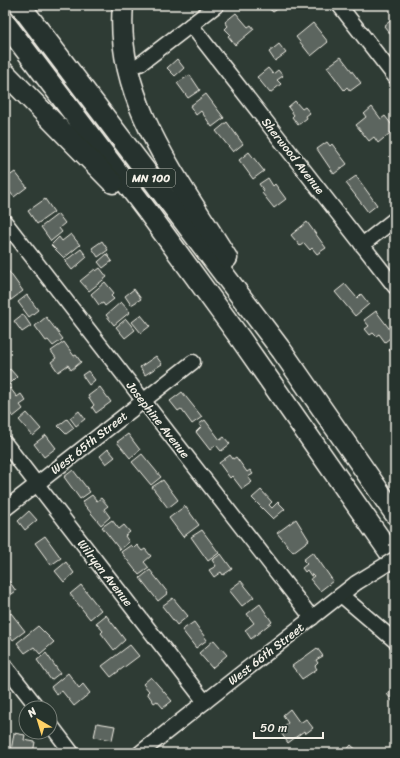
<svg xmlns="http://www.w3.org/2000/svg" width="400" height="758" font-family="Sriracha,sans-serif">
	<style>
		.building { fill: #5c655e; stroke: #f4f1e8 }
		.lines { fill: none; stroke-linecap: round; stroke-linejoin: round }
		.minor-casing { stroke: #f4f1e8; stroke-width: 17 }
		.highway-casing { stroke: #f4f1e8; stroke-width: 23 }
		.minor { stroke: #26332d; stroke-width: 14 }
		.highway { stroke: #26332d; stroke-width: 20 }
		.minor-bridge-casing { stroke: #f4f1e8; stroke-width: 17; stroke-linecap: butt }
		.minor-bridge { stroke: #26332d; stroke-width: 14 }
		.labels { text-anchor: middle; stroke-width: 3.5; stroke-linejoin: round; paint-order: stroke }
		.shield { fill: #26332d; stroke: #b6b8b0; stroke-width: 1 }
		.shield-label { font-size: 11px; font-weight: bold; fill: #f4f1e8 }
		.street-label { font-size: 12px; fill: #f4f1e8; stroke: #26332d }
	</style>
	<rect width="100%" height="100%" fill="#2e3b34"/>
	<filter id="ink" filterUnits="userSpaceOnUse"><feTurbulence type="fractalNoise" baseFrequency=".025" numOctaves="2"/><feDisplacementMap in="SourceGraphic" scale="8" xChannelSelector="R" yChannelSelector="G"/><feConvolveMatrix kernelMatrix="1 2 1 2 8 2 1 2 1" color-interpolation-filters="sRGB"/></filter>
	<g filter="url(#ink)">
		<g class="building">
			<polygon points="265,5 276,5 279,8 273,12"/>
			<polygon points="236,13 248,27 251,25 254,29 235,45 228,36 230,34 225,29 228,26 225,22"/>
			<polygon points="395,17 395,40 384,26"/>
			<polygon points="313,23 328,42 311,56 296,37"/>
			<polygon points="279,44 286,53 275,61 269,52"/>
			<polygon points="341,57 361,83 350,91 347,87 344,90 327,67"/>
			<polygon points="177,59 184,68 175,76 167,68"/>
			<polygon points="268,68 273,74 278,70 283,76 277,80 281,84 270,93 257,77"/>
			<polygon points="190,75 200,90 188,98 177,83"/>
			<polygon points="206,94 224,118 212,127 201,111 196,115 190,106"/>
			<polygon points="295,101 302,109 305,107 310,113 306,116 307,118 298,125 292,117 294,115 288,107"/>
			<polygon points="372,107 381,119 385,116 395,129 378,143 374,137 369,141 356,125 366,117 364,114"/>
			<polygon points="227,122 243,144 233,152 216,131"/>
			<polygon points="327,142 330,146 332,144 347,164 334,174 317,149"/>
			<polygon points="249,152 264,171 253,179 239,160"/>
			<polygon points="15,172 27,187 14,197 5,186 5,179"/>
			<polygon points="356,176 377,205 368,212 346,183"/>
			<polygon points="268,178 273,186 275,184 286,199 274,208 262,193 264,191 259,184"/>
			<polygon points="45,199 54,212 37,224 28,211"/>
			<polygon points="58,214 65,223 59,228 62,232 51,241 41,227"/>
			<polygon points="307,222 326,248 317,254 312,248 310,250 304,243 300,246 291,235"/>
			<polygon points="71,234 80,245 64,258 51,245 59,237 62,241"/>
			<polygon points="102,241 108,250 98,257 92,248"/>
			<polygon points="81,249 87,257 72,270 65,261"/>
			<polygon points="107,254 112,261 103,268 98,262"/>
			<polygon points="100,268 107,277 89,291 80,281 95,269 96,271"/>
			<polygon points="7,269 23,291 11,300 5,291 5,271"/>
			<polygon points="105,282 114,293 111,296 114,299 105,306 103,303 99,305 91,294"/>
			<polygon points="345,284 357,298 361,294 369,304 355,316 335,292"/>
			<polygon points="134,289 141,299 131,305 125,296"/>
			<polygon points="27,295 38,310 29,317 18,302"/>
			<polygon points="121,302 130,312 114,325 106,315"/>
			<polygon points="376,311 394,335 385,342 379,334 376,336 373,333 370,335 365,329 369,326 364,320"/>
			<polygon points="23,314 31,326 22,332 14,321"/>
			<polygon points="141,315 150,326 141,333 132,322"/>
			<polygon points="46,317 63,339 53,346 48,340 46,341 35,326"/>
			<polygon points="126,319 135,330 125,338 116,327"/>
			<polygon points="64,342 74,356 76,355 81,362 71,370 68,365 58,372 51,362 56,358 51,351"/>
			<polygon points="395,345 395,357 389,350"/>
			<polygon points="156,356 162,364 145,375 140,367"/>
			<polygon points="10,369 17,377 9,385 5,380 5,373"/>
			<polygon points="88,371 95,380 89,385 82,375"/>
			<polygon points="100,387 111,402 96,413 92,407 94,405 88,396"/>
			<polygon points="10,388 17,397 21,394 26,401 20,405 23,409 13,417 5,407 5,392"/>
			<polygon points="182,392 202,417 192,424 181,409 178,411 170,401"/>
			<polygon points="79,411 85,419 76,426 70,418"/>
			<polygon points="27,413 41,429 33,436 19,420"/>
			<polygon points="67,419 74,428 66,434 58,426"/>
			<polygon points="205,420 220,440 224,437 230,444 221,451 216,445 210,450 196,432 201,427 199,424"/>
			<polygon points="128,434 140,450 130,458 117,442"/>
			<polygon points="46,435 56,448 44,457 34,444"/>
			<polygon points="108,449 115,457 106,464 100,456"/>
			<polygon points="142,454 161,477 151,485 132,462"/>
			<polygon points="230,455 233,459 236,457 247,472 250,470 253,474 248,477 252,482 242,489 232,476 230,478 219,463"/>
			<polygon points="73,470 90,492 80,499 64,477"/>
			<polygon points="163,480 178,500 168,508 152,487"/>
			<polygon points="261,490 272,502 269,505 272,508 278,502 285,509 273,519 252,498"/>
			<polygon points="92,495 97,501 101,498 108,506 104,509 110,517 101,525 82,502"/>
			<polygon points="185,506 199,525 183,537 169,518"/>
			<polygon points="29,511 37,520 25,530 18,521"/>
			<polygon points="296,519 309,540 293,552 277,533"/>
			<polygon points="112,520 119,529 124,525 130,532 125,536 129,542 120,550 102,527"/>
			<polygon points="202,530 219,553 208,561 191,537"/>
			<polygon points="45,536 61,558 51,565 35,543"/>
			<polygon points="131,545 134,548 137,545 142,551 145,549 151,556 144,562 149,568 139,575 121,552"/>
			<polygon points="313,552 333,581 320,591 310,579 314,576 312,574 311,576 307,570 305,572 302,568 307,564 303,560"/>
			<polygon points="221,554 232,569 223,575 221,572 214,577 209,570 216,566 212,560"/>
			<polygon points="66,562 74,573 64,582 55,571"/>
			<polygon points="150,570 168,593 158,601 140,578"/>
			<polygon points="6,577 16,591 5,599 5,578"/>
			<polygon points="241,581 254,597 242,606 229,590"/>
			<polygon points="81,585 101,610 90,619 70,594"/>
			<polygon points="173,598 188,616 177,625 162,606"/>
			<polygon points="260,604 272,622 251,639 245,630 254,623 247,614"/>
			<polygon points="11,613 25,631 13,640 5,629 5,618"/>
			<polygon points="106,615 125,640 114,650 101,633 103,631 96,623"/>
			<polygon points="194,622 207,640 196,648 182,630"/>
			<polygon points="38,626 54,642 40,654 34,647 25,653 17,643"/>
			<polygon points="214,640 227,655 212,668 199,653"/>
			<polygon points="130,645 139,656 111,677 102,666"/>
			<polygon points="317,648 323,656 316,660 318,663 315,666 317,669 302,679 292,666"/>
			<polygon points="46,653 60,673 51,680 37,660"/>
			<polygon points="68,673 79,688 83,684 90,693 74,706 62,691 57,695 51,687"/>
			<polygon points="151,677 172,701 163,708 157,701 154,703 147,693 149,691 143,684"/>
			<polygon points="395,688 395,700 393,702 387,694"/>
			<polygon points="290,709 300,723 306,719 313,728 305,734 304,731 288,743 279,730 288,723 283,715"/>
			<polygon points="97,723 115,726 112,740 94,737"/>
			<polygon points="14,733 25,735 24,740 35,742 33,753 11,751"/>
			<polygon points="351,745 360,753 344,753"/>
		</g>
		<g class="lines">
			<defs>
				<g id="minor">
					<polyline points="339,5 395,77"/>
					<polyline points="191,25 395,287"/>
					<polyline points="140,64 217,5"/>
					<polyline points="5,222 312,618"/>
					<polyline points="362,245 395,219"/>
					<polyline points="5,443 205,702"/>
					<polyline points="5,509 193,362"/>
					<polyline points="341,595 395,641"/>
					<polyline points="5,666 38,708"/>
					<polyline points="50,724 72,753"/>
					<polyline points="140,753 356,583"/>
				</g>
				<g id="highway">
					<polyline points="20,5 282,351 395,514"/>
					<path d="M 123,5 C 114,100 180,181 227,258"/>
					<polyline points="5,23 148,212 240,338 395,560"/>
					<polyline points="5,73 113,183"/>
				</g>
			</defs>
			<use href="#minor" class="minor-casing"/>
			<use href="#highway" class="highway-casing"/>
			<use href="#minor" class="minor"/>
			<use href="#highway" class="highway"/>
			<defs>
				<polyline id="minor-bridge" points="356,583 395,559"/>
			</defs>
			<use href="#minor-bridge" class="minor-bridge-casing"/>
			<use href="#minor-bridge" class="minor-bridge"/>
		</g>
	</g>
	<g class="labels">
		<rect class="shield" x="127" y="169" width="48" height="18" rx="3"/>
		<g class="shield-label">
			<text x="151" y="182">MN 100</text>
		</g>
		<g class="street-label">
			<text transform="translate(293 156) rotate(52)" y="4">Sherwood Avenue</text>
			<text transform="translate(158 420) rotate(52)" y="4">Josephine Avenue</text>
			<text transform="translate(89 443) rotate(-38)" y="4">West 65th Street</text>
			<text transform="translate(105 573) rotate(52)" y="4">Wilryan Avenue</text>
			<text transform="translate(266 654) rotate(-38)" y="4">West 66th Street</text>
		</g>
	</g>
	<rect width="400" height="758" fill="none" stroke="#26332d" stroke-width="20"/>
	<rect x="10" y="10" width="380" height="738" fill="none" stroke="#f4f1e8" stroke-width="1.5" filter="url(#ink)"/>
	<g transform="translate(38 720) rotate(322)"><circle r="19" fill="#26332d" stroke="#787f78"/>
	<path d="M0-3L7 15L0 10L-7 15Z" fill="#ffd166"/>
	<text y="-6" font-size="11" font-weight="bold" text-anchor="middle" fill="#f4f1e8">N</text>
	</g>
	<path d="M254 732v6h69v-6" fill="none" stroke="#f4f1e8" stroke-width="2"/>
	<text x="260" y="732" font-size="12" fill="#f4f1e8" stroke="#26332d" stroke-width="3" paint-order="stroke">50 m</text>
</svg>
